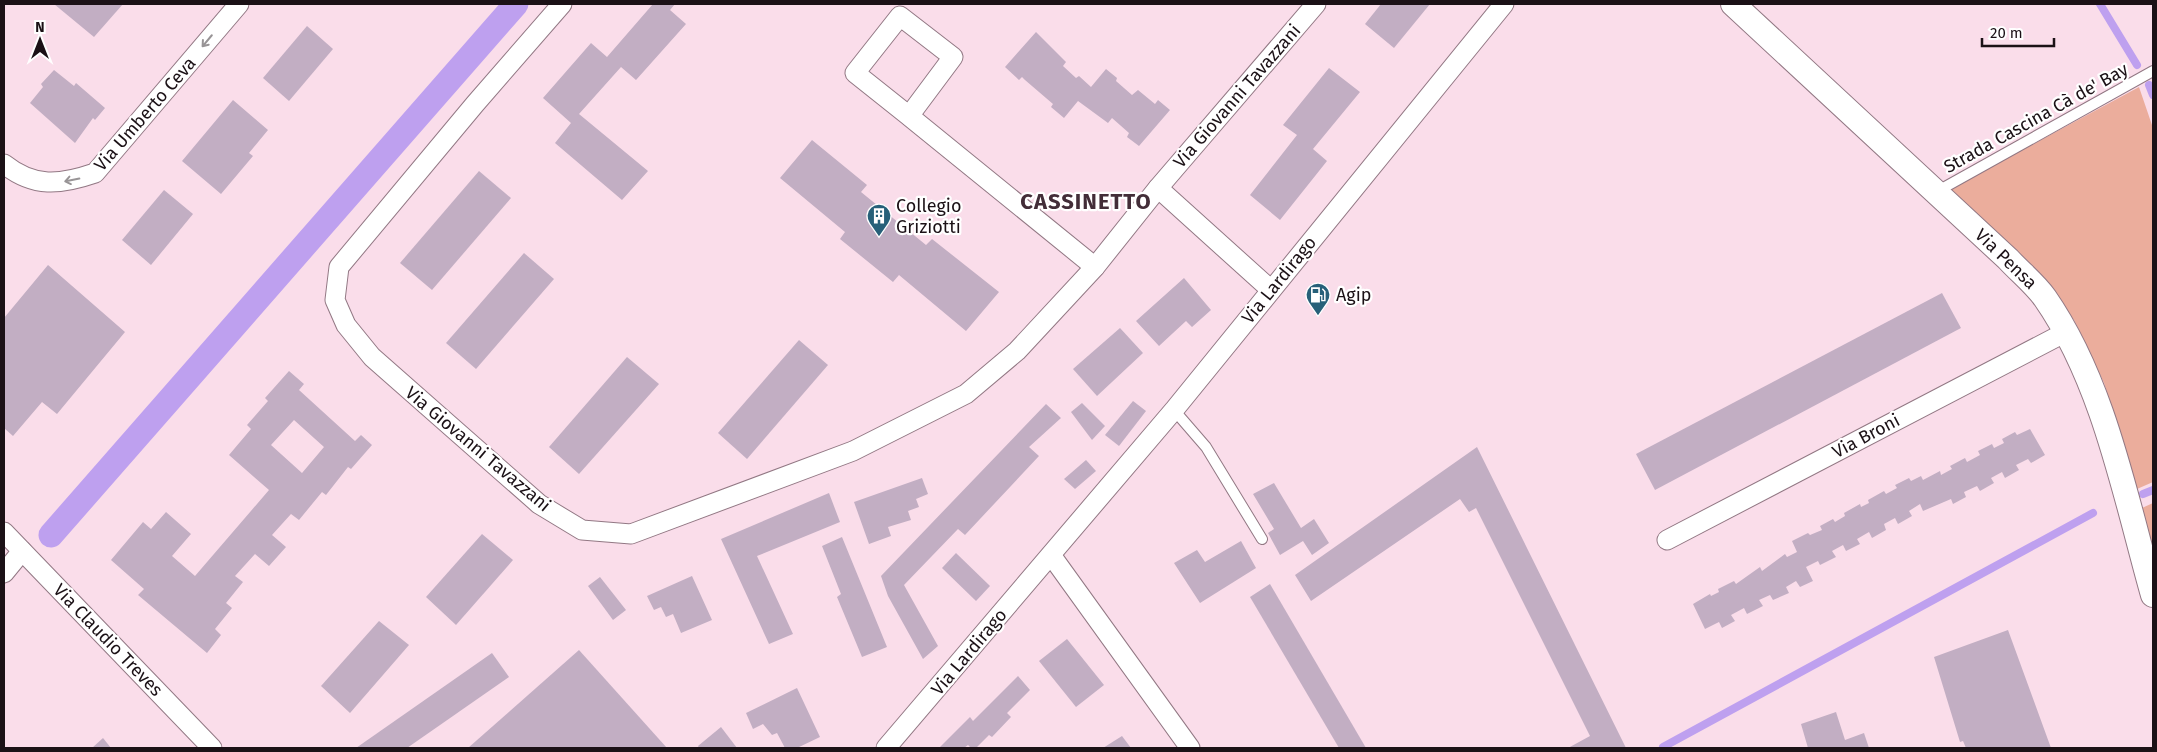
<svg xmlns="http://www.w3.org/2000/svg" width="2157" height="752" font-family="'Fira Sans',sans-serif">
	<style>
		.green { fill: #ebad9c }
		.lines { fill: none; stroke-linecap: round; stroke-linejoin: round }
		.stream { stroke: #bea0ef; stroke-width: 8 }
		.canal { stroke: #bea0ef; stroke-width: 25 }
		.building { fill: #c2aec3; fill-rule: evenodd }
		.service-casing { stroke: #927884; stroke-width: 12 }
		.minor-casing { stroke: #927884; stroke-width: 21 }
		.tertiary-casing { stroke: #927884; stroke-width: 26 }
		.service { stroke: #fff; stroke-width: 10 }
		.minor { stroke: #fff; stroke-width: 19 }
		.tertiary { stroke: #fff; stroke-width: 24 }
		.oneway { stroke: #989496 }
		.labels { text-anchor: middle; stroke-width: 4.5; stroke-linejoin: round; paint-order: stroke }
		.street-label { font-size: 18px; fill: #1b1116; stroke: #fff }
		.poi-label { font-size: 18px; fill: #1b1116; stroke: #fff; text-anchor: start }
		.district-label { font-size: 22px; font-weight: bold; letter-spacing: 1px; fill: #432d38; stroke: #fff }
	</style>
	<rect width="100%" height="100%" fill="#faddea"/>
	<g class="green">
		<polygon points="2139,87 2153,128 2153,482 2137,489 2104,383 2074,320 2022,257 1948,190"/>
		<polygon points="2153,503 2153,549 2142,508"/>
	</g>
	<g class="lines">
		<g class="stream">
			<polyline points="2100,4 2137,65"/>
			<polyline points="2149,85 2153,95"/>
			<polyline points="2143,494 2153,490"/>
			<polyline points="1663,747 2093,513"/>
		</g>
		<polyline class="canal" points="51,535 516,4"/>
	</g>
	<g class="building">
		<polygon points="54,4 123,4 94,37"/>
		<polygon points="653,4 675,4 670,10 686,24 636,80 621,67 579,114 648,171 622,200 555,143 571,123 543,98 591,43 607,57"/>
		<polygon points="1381,4 1430,4 1394,48 1365,24"/>
		<polygon points="307,26 333,49 289,101 263,78"/>
		<polygon points="1036,32 1066,62 1063,66 1076,78 1079,76 1091,87 1106,69 1117,78 1116,81 1132,95 1138,90 1155,104 1158,100 1170,110 1139,146 1127,137 1129,133 1112,118 1108,123 1078,101 1064,118 1051,107 1053,104 1025,80 1022,77 1019,80 1005,67"/>
		<polygon points="1329,68 1360,92 1313,149 1327,161 1280,220 1250,195 1297,135 1283,125"/>
		<polygon points="54,70 74,86 76,83 105,108 95,120 93,118 75,143 30,103 43,87 41,84"/>
		<polygon points="233,100 268,130 249,153 253,156 221,194 182,161"/>
		<polygon points="812,140 867,185 861,192 926,245 932,239 999,292 966,331 899,275 893,282 840,239 845,232 780,178"/>
		<polygon points="479,171 511,198 432,290 400,263"/>
		<polygon points="164,190 193,214 151,265 122,240"/>
		<polygon points="524,253 554,279 476,369 446,343"/>
		<polygon points="48,265 125,332 57,414 42,402 13,436 4,428 4,318"/>
		<polygon points="1184,278 1211,310 1192,327 1186,321 1159,346 1136,321"/>
		<polygon points="1942,293 1961,328 1655,490 1636,454"/>
		<polygon points="1120,328 1143,353 1097,396 1073,369"/>
		<polygon points="799,340 828,365 747,459 718,433"/>
		<polygon points="627,357 659,384 579,474 549,447"/>
		<path d="M 289,371 L 304,384 L 299,390 L 355,441 L 361,435 L 372,445 L 351,469 L 348,467 L 326,495 L 322,492 L 299,520 L 291,514 L 272,535 L 286,547 L 269,566 L 255,554 L 235,576 L 243,582 L 226,603 L 232,608 L 215,629 L 221,635 L 207,653 L 138,595 L 144,589 L 111,560 L 143,522 L 151,529 L 166,512 L 191,534 L 172,556 L 195,576 L 269,490 L 229,455 L 251,429 L 247,425 L 268,401 L 265,398 ZM 294,420 L 324,447 L 302,473 L 271,445 Z"/>
		<polygon points="1133,401 1146,411 1119,446 1105,435"/>
		<polygon points="1082,403 1105,426 1092,440 1071,412"/>
		<polygon points="1046,404 1061,418 1029,447 1039,456 965,535 958,529 904,585 938,646 923,659 888,596 881,576"/>
		<polygon points="2030,429 2045,455 2031,463 2028,459 2016,465 2019,470 2005,478 2002,472 1991,478 1994,483 1980,491 1977,486 1964,492 1966,497 1953,504 1951,499 1923,511 1920,504 1909,511 1912,516 1898,524 1895,518 1884,524 1886,530 1872,538 1869,532 1857,539 1860,544 1846,551 1843,545 1832,551 1836,557 1820,565 1818,561 1806,567 1813,581 1800,587 1796,581 1786,587 1789,593 1773,600 1770,595 1759,600 1763,606 1747,614 1744,608 1731,615 1735,621 1722,628 1719,622 1705,629 1693,604 1710,594 1711,596 1719,592 1718,589 1734,581 1736,584 1760,567 1762,571 1785,554 1787,557 1797,552 1792,541 1808,533 1810,535 1822,530 1820,526 1833,519 1835,522 1845,516 1844,513 1860,504 1861,507 1869,503 1868,500 1884,491 1886,494 1897,488 1895,485 1909,478 1911,481 1921,476 1923,480 1940,471 1941,475 1952,469 1950,466 1965,458 1967,462 1980,455 1978,451 1992,444 1994,448 2004,443 2002,439 2015,432 2017,435"/>
		<polygon points="1477,447 1626,748 1568,748 1590,736 1476,508 1469,512 1460,499 1311,601 1295,575"/>
		<polygon points="1086,460 1096,471 1075,489 1064,479"/>
		<polygon points="922,478 928,494 916,499 919,507 908,511 911,520 888,527 891,536 869,544 854,502"/>
		<polygon points="1274,483 1301,528 1314,519 1329,543 1312,555 1303,541 1280,555 1268,533 1274,529 1253,494"/>
		<polygon points="829,493 840,522 757,556 793,634 769,644 721,539"/>
		<polygon points="482,534 513,560 456,625 426,597"/>
		<polygon points="842,537 887,647 862,657 837,597 841,594 822,546"/>
		<polygon points="1241,541 1256,568 1200,603 1174,563 1197,550 1205,562"/>
		<polygon points="956,553 990,586 976,601 942,568"/>
		<polygon points="692,576 712,620 681,633 673,614 666,617 661,607 654,610 647,596"/>
		<polygon points="600,577 626,610 613,620 588,586"/>
		<polygon points="1270,584 1366,748 1339,748 1250,597"/>
		<polygon points="379,621 409,645 350,713 321,686"/>
		<polygon points="2008,630 2051,748 1966,748 1963,741 1960,742 1934,657"/>
		<polygon points="1067,639 1104,685 1076,707 1039,661"/>
		<polygon points="579,650 667,748 468,748"/>
		<polygon points="492,653 509,677 407,748 356,748"/>
		<polygon points="1018,676 1030,690 1007,713 1011,717 992,737 989,735 976,748 971,748 968,745 964,748 939,748 970,717 973,721"/>
		<polygon points="797,688 820,737 797,748 785,748 777,733 772,735 763,724 753,729 746,713"/>
		<polygon points="1836,712 1845,740 1864,733 1869,748 1808,748 1801,724"/>
		<polygon points="721,727 737,748 699,748 698,746"/>
		<polygon points="1122,736 1131,748 1103,748"/>
		<polygon points="103,738 111,748 92,748"/>
	</g>
	<g class="lines">
		<defs>
			<g id="service">
				<polyline points="1936,192 2153,71"/>
				<polyline points="1174,410 1206,447 1262,539"/>
			</g>
			<g id="minor">
				<polyline points="562,4 475,104 339,267 335,300 346,325 372,357 539,504 582,530 631,534 853,451 966,394 1017,351 1095,267 1158,188 1316,4"/>
				<polyline points="909,116 855,73 900,16 953,57 909,116 1095,267"/>
				<path d="M 4,164 C 34,188 60,185 95,173 L 239,4"/>
				<polyline points="1158,188 1271,290"/>
				<polyline points="4,532 212,748"/>
				<polyline points="1667,540 2066,332"/>
				<polyline points="1051,555 1190,748"/>
				<polyline points="4,573 22,551"/>
				<polyline points="886,748 1174,410 1504,4"/>
			</g>
			<path id="tertiary" d="M 1733,4 L 2008,259 C 2020,272 2035,284 2045,298 C 2104,383 2125,496 2153,595"/>
		</defs>
		<use href="#service" class="service-casing"/>
		<use href="#minor" class="minor-casing"/>
		<use href="#tertiary" class="tertiary-casing"/>
		<use href="#service" class="service"/>
		<use href="#minor" class="minor"/>
		<use href="#tertiary" class="tertiary"/>
	</g>
	<defs><path id="oneway-shaft" d="M-6 0H5M1.5-3L5.5 0L1.5 3" fill="none" stroke-width="1.6" stroke-linecap="round" stroke-linejoin="round" transform="scale(1.25)"/></defs>
	<g class="oneway">
		<use href="#oneway-shaft" transform="translate(207 41) rotate(130)"/>
		<use href="#oneway-shaft" transform="translate(72 180) rotate(169)"/>
	</g>
	<defs>
		<symbol id="building-pin" viewBox="-11 -11 22 30"><path d="M0 17L-7.5 6A9.5 9.5 0 1 1 7.5 6Z" fill="#276079" stroke="#fff"/><path d="M-4-6H4V6H1V3H-1V6H-4ZM-2.5-4.3h1.7v1.8h-1.7ZM.8-4.3h1.7v1.8H.8ZM-2.5-1h1.7V.8h-1.7ZM.8-1h1.7V.8H.8Z" fill="#fff"/></symbol>
		<symbol id="fuel-pin" viewBox="-11 -11 22 30"><path d="M0 17L-7.5 6A9.5 9.5 0 1 1 7.5 6Z" fill="#276079" stroke="#fff"/><path d="M-5.5-6h7V0h2V4h1.3V-2.5L3-4.5l.8-.8L6-3V5H2.5V1h-1V6h-7ZM-4.2-4.7v3.2H.2V-4.7Z" fill="#fff"/></symbol>
	</defs>
	<g fill-rule="evenodd">
		<use href="#building-pin" x="865" y="202" width="28" height="38"/>
		<use href="#fuel-pin" x="1304" y="281" width="28" height="38"/>
	</g>
	<g class="labels">
		<g class="street-label">
			<text transform="translate(1237 96) rotate(-49)" y="6">Via Giovanni Tavazzani</text>
			<text transform="translate(145 114) rotate(-49)" y="6">Via Umberto Ceva</text>
			<text transform="translate(2036 118) rotate(-29)" y="6">Strada Cascina Cà de' Bay</text>
			<text transform="translate(2006 259) rotate(44)" y="6">Via Pensa</text>
			<text transform="translate(1279 280) rotate(-51)" y="6">Via Lardirago</text>
			<text transform="translate(1866 436) rotate(-28)" y="6">Via Broni</text>
			<text transform="translate(478 449) rotate(40)" y="6">Via Giovanni Tavazzani</text>
			<text transform="translate(108 640) rotate(46)" y="6">Via Claudio Treves</text>
			<text transform="translate(969 652) rotate(-50)" y="6">Via Lardirago</text>
		</g>
		<g class="poi-label">
			<text x="896" y="212">Collegio<tspan x="896" dy="21">Griziotti</tspan></text>
			<text x="1336" y="301">Agip</text>
		</g>
		<g class="district-label">
			<text x="1086" y="209">CASSINETTO</text>
		</g>
	</g>
	<rect width="2157" height="752" fill="none" stroke="#1b1116" stroke-width="10"/>
	<g transform="translate(40 40)" stroke="#ffffff" stroke-width="4" paint-order="stroke">
	<path d="M0-4L9 19L0 12L-9 19Z" fill="#1b1116"/>
	<text y="-8" font-size="14" font-weight="bold" text-anchor="middle" fill="#1b1116">N</text>
	</g>
	<path d="M1982 38v8h72v-8" fill="none" stroke="#1b1116" stroke-width="2.5"/>
	<text x="1990" y="38" font-size="15" fill="#1b1116" stroke="#ffffff" stroke-width="4" paint-order="stroke">20 m</text>
</svg>
